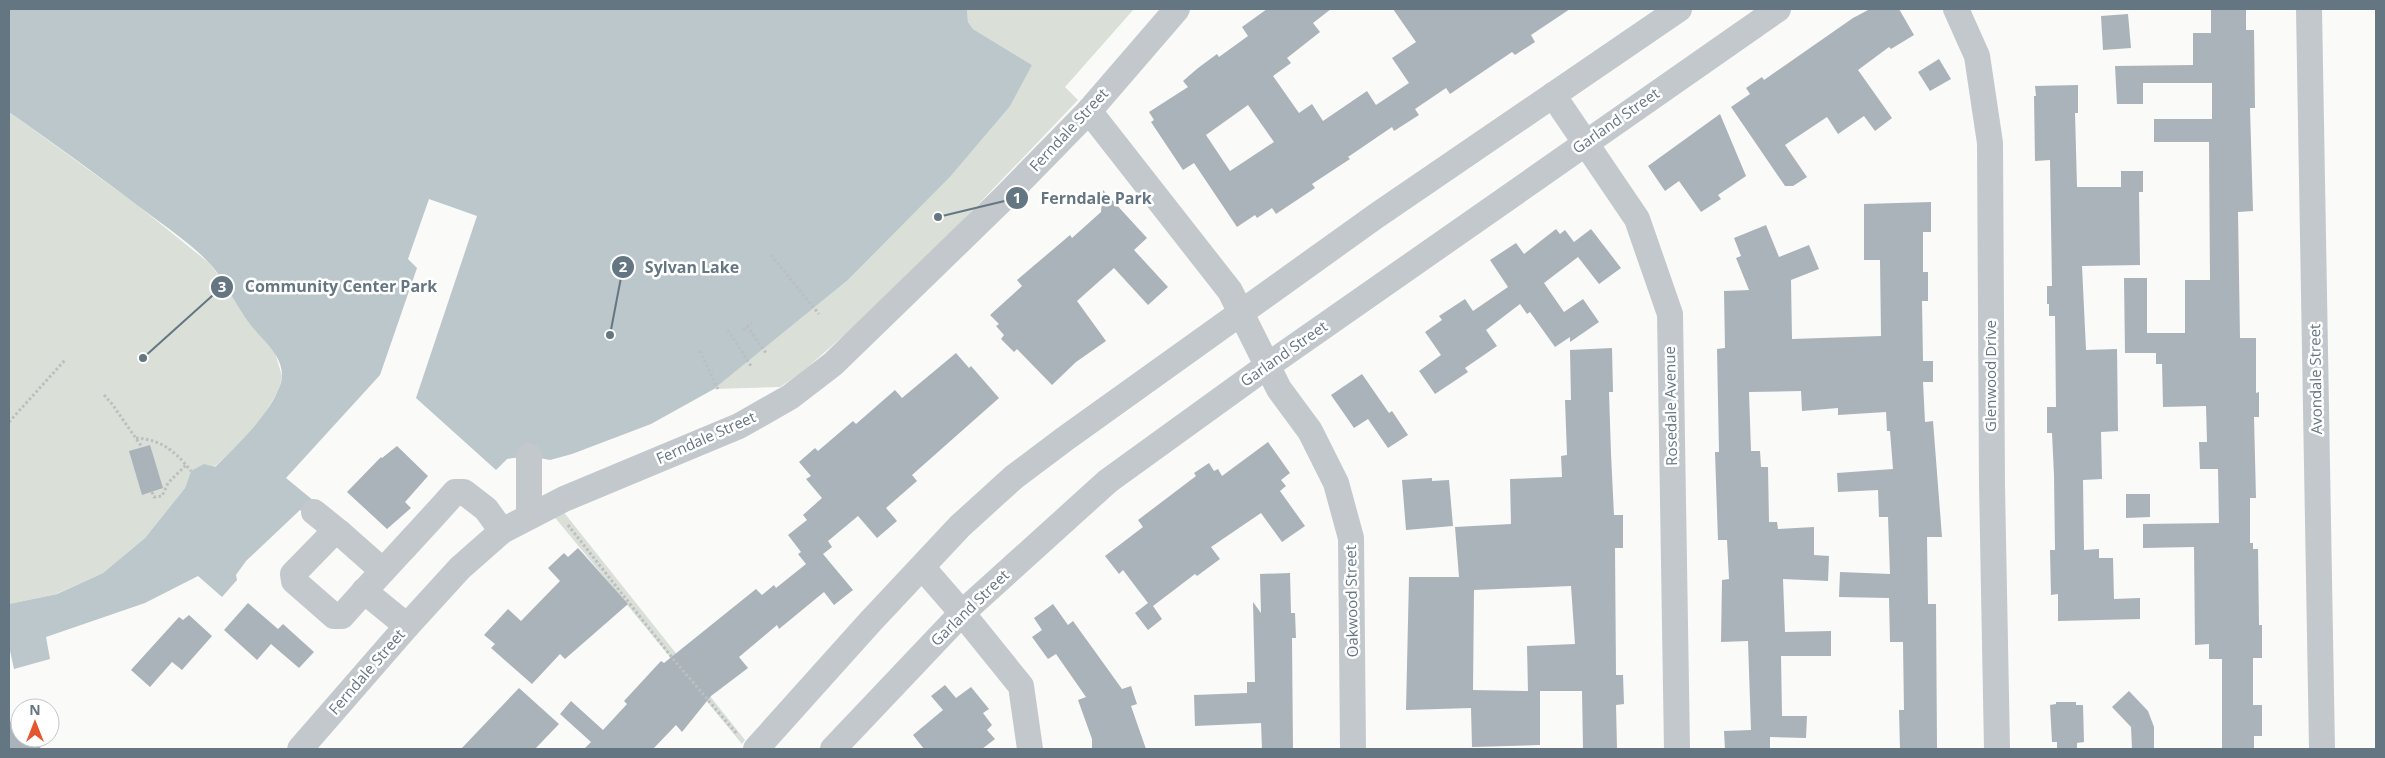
<svg xmlns="http://www.w3.org/2000/svg" width="2385" height="758" font-family="'Open Sans',sans-serif">
	<style>
		.green { fill: #dadfd7 }
		.water { fill: #bbc7cb }
		.building { fill: #aab3b9; fill-rule: evenodd }
		.lines { fill: none; stroke-linecap: round; stroke-linejoin: round }
		.path { stroke: #bbbfc2; stroke-width: 3; stroke-dasharray: 2.5 2.5; stroke-linecap: butt }
		.minor { stroke: #c3c8cc; stroke-width: 26 }
		.labels { text-anchor: middle; stroke-width: 5; stroke-linejoin: round; paint-order: stroke }
		.street-label { font-size: 15px; fill: #657683; stroke: #fff }
		.leader { fill: none; stroke: #657683; stroke-width: 2 }
		.callout-dot { fill: #657683; stroke: #fff; stroke-width: 2 }
		.mark-label { font-size: 15px; text-anchor: middle; font-weight: bold; fill: #fff }
		.callout-label { font-size: 16px; text-anchor: middle; font-weight: bold; fill: #657683; stroke: #fff; stroke-width: 5; stroke-linejoin: round; paint-order: stroke }
	</style>
	<rect width="100%" height="100%" fill="#fafaf8"/>
	<g class="green">
		<polygon points="967,9 1134,9 1065,87 1078,100 930,255 857,324 801,373 780,387 714,389 848,280 949,178 1028,71 1032,65 973,29 968,22"/>
		<polygon points="9,112 136,204 209,263 226,285 242,313 275,353 282,376 279,390 263,416 237,447 214,467 191,471 185,488 145,538 103,573 56,594 9,604"/>
		<polygon points="562,510 745,740 742,744 552,514"/>
	</g>
	<path class="water" d="M 9,9 L 967,9 L 968,22 L 973,29 L 1032,65 L 1010,106 L 949,178 L 848,280 L 714,389 L 651,424 L 572,454 L 550,460 L 529,456 L 507,459 L 496,470 L 416,398 L 477,216 L 429,199 L 408,259 L 417,268 L 380,375 L 286,478 L 320,506 L 309,517 L 300,510 L 246,561 L 236,575 L 237,580 L 222,597 L 198,576 L 145,603 L 46,637 L 50,659 L 14,669 L 9,646 L 9,604 L 57,594 L 103,573 L 145,538 L 185,488 L 191,471 L 204,464 L 215,467 C 234,449 283,402 282,374 C 281,353 262,340 250,324 C 235,305 227,283 211,265 C 193,245 170,230 149,214 C 103,179 56,145 9,112 Z"/>
	<g class="building">
		<path d="M 1267,9 L 1331,9 L 1313,23 L 1320,32 L 1287,58 L 1291,63 L 1273,76 L 1299,113 L 1312,104 L 1323,121 L 1367,91 L 1376,105 L 1409,83 L 1392,58 L 1416,42 L 1393,9 L 1570,9 L 1531,35 L 1535,42 L 1515,55 L 1512,52 L 1450,94 L 1446,88 L 1415,109 L 1419,115 L 1394,131 L 1392,127 L 1348,157 L 1350,159 L 1312,184 L 1315,188 L 1276,214 L 1272,208 L 1257,218 L 1255,215 L 1237,227 L 1194,163 L 1183,170 L 1151,122 L 1154,120 L 1149,112 L 1188,87 L 1183,81 L 1198,68 L 1217,54 L 1219,57 L 1248,36 L 1242,27 ZM 1248,105 L 1274,142 L 1230,171 L 1206,135 Z"/>
		<polygon points="1870,9 1899,9 1914,35 1891,49 1889,47 1858,70 1892,118 1875,131 1864,116 1838,134 1827,117 1785,145 1807,177 1793,186 1785,186 1731,107 1750,94 1746,88 1762,77 1764,80 1853,18"/>
		<polygon points="2211,9 2246,9 2246,30 2254,30 2255,108 2250,108 2253,211 2238,212 2240,338 2256,338 2256,393 2259,392 2259,417 2254,417 2256,498 2250,498 2250,543 2253,543 2253,549 2258,549 2259,625 2262,625 2262,658 2253,658 2253,705 2262,705 2262,736 2254,736 2254,748 2222,748 2222,659 2209,659 2209,644 2195,645 2194,547 2143,548 2143,524 2219,523 2218,469 2200,469 2199,442 2207,442 2206,406 2163,407 2162,364 2156,364 2156,353 2125,353 2124,278 2147,278 2147,333 2185,333 2185,280 2210,280 2209,142 2154,142 2154,119 2212,119 2212,83 2143,83 2143,104 2117,104 2115,66 2193,65 2193,33 2211,33"/>
		<polygon points="2128,14 2131,48 2103,50 2101,16"/>
		<polygon points="1939,59 1951,79 1930,91 1918,72"/>
		<polygon points="2078,85 2078,113 2075,113 2077,187 2121,187 2121,171 2143,171 2143,192 2139,192 2140,265 2082,266 2086,350 2117,349 2118,431 2101,432 2102,479 2083,480 2084,550 2099,549 2099,558 2113,558 2114,599 2140,598 2140,619 2058,621 2058,594 2051,595 2050,550 2055,550 2054,475 2052,433 2047,433 2047,407 2056,407 2055,316 2049,316 2049,304 2047,304 2047,286 2052,286 2050,160 2035,161 2034,96 2036,96 2035,86"/>
		<polygon points="1720,114 1746,176 1718,195 1721,199 1701,212 1679,181 1665,191 1648,166"/>
		<polygon points="1103,190 1147,238 1134,250 1168,287 1148,305 1114,268 1077,301 1106,341 1076,362 1052,385 1017,349 1014,352 1001,339 1004,335 996,326 999,324 990,315 1022,286 1017,280 1070,235 1072,238 1101,212"/>
		<polygon points="1931,202 1931,232 1923,232 1923,272 1928,272 1928,301 1922,301 1923,361 1933,361 1933,382 1923,382 1925,422 1933,421 1942,537 1927,537 1928,604 1936,604 1937,749 1900,749 1899,710 1904,710 1903,642 1890,642 1889,598 1839,597 1840,572 1890,574 1888,517 1879,517 1878,490 1838,492 1837,473 1893,469 1890,431 1887,431 1886,412 1838,415 1838,408 1802,411 1801,391 1749,392 1751,451 1760,451 1761,467 1768,467 1769,522 1777,522 1778,529 1814,527 1814,555 1829,556 1828,581 1783,579 1785,632 1831,631 1831,656 1781,656 1782,716 1807,716 1806,738 1770,737 1770,749 1725,749 1724,731 1751,730 1748,641 1721,642 1722,580 1729,579 1727,540 1718,540 1715,452 1719,452 1717,349 1725,348 1724,291 1749,290 1736,258 1741,256 1734,238 1766,225 1779,257 1809,245 1819,269 1791,280 1792,339 1881,336 1880,260 1864,260 1864,204"/>
		<polygon points="1556,229 1560,234 1565,230 1574,242 1591,229 1621,268 1599,284 1578,257 1544,283 1564,312 1583,299 1599,322 1570,342 1570,337 1555,347 1530,312 1527,314 1520,304 1486,330 1497,346 1465,368 1468,372 1435,394 1419,371 1441,355 1425,332 1442,320 1439,316 1465,299 1473,311 1508,287 1490,260 1516,243 1524,254"/>
		<path d="M 1612,348 L 1613,392 L 1609,392 L 1611,454 L 1614,515 L 1623,515 L 1623,548 L 1615,548 L 1616,675 L 1623,675 L 1624,704 L 1616,705 L 1617,749 L 1583,749 L 1582,691 L 1536,691 L 1540,691 L 1540,745 L 1472,747 L 1471,708 L 1406,710 L 1409,577 L 1459,577 L 1455,527 L 1511,524 L 1510,479 L 1562,477 L 1561,456 L 1567,455 L 1565,400 L 1571,400 L 1570,350 ZM 1571,586 L 1575,644 L 1527,646 L 1528,691 L 1473,690 L 1474,590 Z"/>
		<polygon points="956,353 969,368 971,366 999,398 912,475 917,481 886,508 897,521 877,538 858,516 828,541 832,547 823,554 853,590 834,605 824,592 779,629 777,625 739,657 748,668 711,696 682,732 676,725 653,749 584,749 591,742 560,714 571,701 603,730 627,704 624,701 661,661 664,663 756,589 762,595 774,585 776,588 806,564 798,554 801,552 788,535 807,520 803,515 822,498 806,479 811,476 799,462 815,448 818,451 853,421 856,424 895,390 902,398"/>
		<polygon points="1362,374 1389,413 1392,411 1408,435 1388,448 1368,419 1354,428 1331,395"/>
		<polygon points="1268,442 1290,473 1281,480 1286,486 1280,491 1305,526 1282,542 1261,513 1211,547 1220,559 1197,576 1195,574 1153,606 1162,619 1148,630 1135,613 1148,603 1123,570 1119,574 1105,556 1143,527 1138,520 1196,476 1194,473 1209,463 1214,471 1218,469 1222,476"/>
		<polygon points="150,445 163,488 142,495 129,451"/>
		<polygon points="397,446 428,476 405,502 411,508 387,529 347,492 381,457 382,458"/>
		<polygon points="1432,478 1432,481 1449,480 1453,526 1406,530 1402,480"/>
		<polygon points="2126,494 2150,494 2150,517 2126,518"/>
		<polygon points="578,548 628,604 565,659 560,654 532,684 491,648 495,644 484,635 508,609 521,621 560,581 548,568 564,553 568,557"/>
		<polygon points="1290,573 1291,613 1295,613 1296,638 1292,638 1293,749 1262,749 1261,723 1195,726 1194,695 1247,693 1247,682 1255,682 1253,602 1261,613 1260,574"/>
		<polygon points="248,603 278,629 283,624 314,652 299,668 271,644 257,660 224,630"/>
		<polygon points="1053,604 1068,625 1073,621 1122,689 1131,686 1137,704 1131,706 1146,749 1092,749 1092,739 1078,700 1086,697 1056,654 1048,659 1032,637 1042,630 1034,618"/>
		<polygon points="189,615 212,636 182,670 172,662 150,687 131,670 179,617 183,620"/>
		<polygon points="945,685 956,698 971,687 989,709 983,713 992,725 987,730 995,739 982,749 924,749 913,735 943,710 931,696"/>
		<polygon points="519,688 559,724 535,749 461,749"/>
		<polygon points="2129,691 2148,711 2154,727 2154,749 2132,749 2131,727 2112,707"/>
		<polygon points="2056,702 2076,702 2076,705 2083,705 2084,742 2077,743 2077,749 2057,749 2057,742 2052,742 2050,705 2056,704"/>
		<polygon points="9,720 20,730 20,738 29,738 42,749 9,749"/>
	</g>
	<g class="lines">
		<g class="path">
			<polyline points="771,255 819,314"/>
			<polyline points="747,326 766,353"/>
			<polyline points="728,330 751,366"/>
			<polyline points="743,330 752,323"/>
			<polyline points="700,351 718,389"/>
			<polyline points="104,395 112,404 142,447"/>
			<polyline points="9,422 65,360"/>
			<path d="M 136,438 C 162,440 175,451 191,471"/>
			<polyline points="152,492 154,497 162,496 168,483 186,465"/>
			<polyline points="568,525 674,660 737,734"/>
		</g>
		<g class="minor">
			<polyline points="1956,9 1977,56 1990,143 1992,485 1997,749"/>
			<polyline points="2309,9 2322,749"/>
			<polyline points="1553,95 1637,219 1670,314 1677,749"/>
			<polyline points="1089,111 1230,291 1279,389 1310,431 1336,483 1351,538 1353,749"/>
			<polyline points="529,456 529,515"/>
			<polyline points="314,512 340,533"/>
			<polyline points="922,567 962,613 1021,686 1030,749"/>
			<path d="M 383,571 L 340,533 L 333,533 L 293,574 L 294,581 L 334,616 L 342,616 C 379,574 418,534 455,492 L 464,492 L 486,509 L 502,531"/>
			<polyline points="364,591 407,626"/>
			<polyline points="300,749 407,626 460,568 502,531 564,499 739,426 790,397 833,364 1003,199 1089,111 1177,9"/>
			<polyline points="756,749 870,622 960,526 1014,477 1066,438 1376,216 1679,9"/>
			<polyline points="833,749 962,613 1108,481 1267,366 1778,9"/>
		</g>
	</g>
	<g class="labels">
		<g class="street-label">
			<text transform="translate(1616 121) rotate(-35)" y="5">Garland Street</text>
			<text transform="translate(1069 130) rotate(-47)" y="5">Ferndale Street</text>
			<text transform="translate(1284 354) rotate(-35)" y="5">Garland Street</text>
			<text transform="translate(1991 376) rotate(-90)" y="5">Glenwood Drive</text>
			<text transform="translate(2316 379) rotate(-91)" y="5">Avondale Street</text>
			<text transform="translate(1671 406) rotate(-91)" y="5">Rosedale Avenue</text>
			<text transform="translate(706 438) rotate(-24)" y="5">Ferndale Street</text>
			<text transform="translate(1352 601) rotate(-91)" y="5">Oakwood Street</text>
			<text transform="translate(970 608) rotate(-44)" y="5">Garland Street</text>
			<text transform="translate(367 672) rotate(-49)" y="5">Ferndale Street</text>
		</g>
	</g>
	<path class="leader" d="M938 217L1017 198M610 335L623 267M143 358L222 287"/>
	<g class="callout-dot">
		<circle cx="938" cy="217" r="5"/>
		<circle cx="610" cy="335" r="5"/>
		<circle cx="143" cy="358" r="5"/>
		<circle cx="1017" cy="198" r="12"/>
		<circle cx="623" cy="267" r="12"/>
		<circle cx="222" cy="287" r="12"/>
	</g>
	<g class="mark-label">
		<text x="1017" y="203">1</text>
		<text x="623" y="272">2</text>
		<text x="222" y="292">3</text>
	</g>
	<g class="callout-label">
		<text x="1096" y="204">Ferndale Park</text>
		<text x="692" y="273">Sylvan Lake</text>
		<text x="341" y="292">Community Center Park</text>
	</g>
	<rect width="2385" height="758" fill="none" stroke="#657683" stroke-width="20"/>
	<g transform="translate(35 723)"><circle r="24" fill="#ffffff" stroke="#c1c8cd"/>
	<path d="M0-4L9 19L0 12L-9 19Z" fill="#e4572e"/>
	<text y="-8" font-size="14" font-weight="bold" text-anchor="middle" fill="#657683">N</text>
	</g>
</svg>
